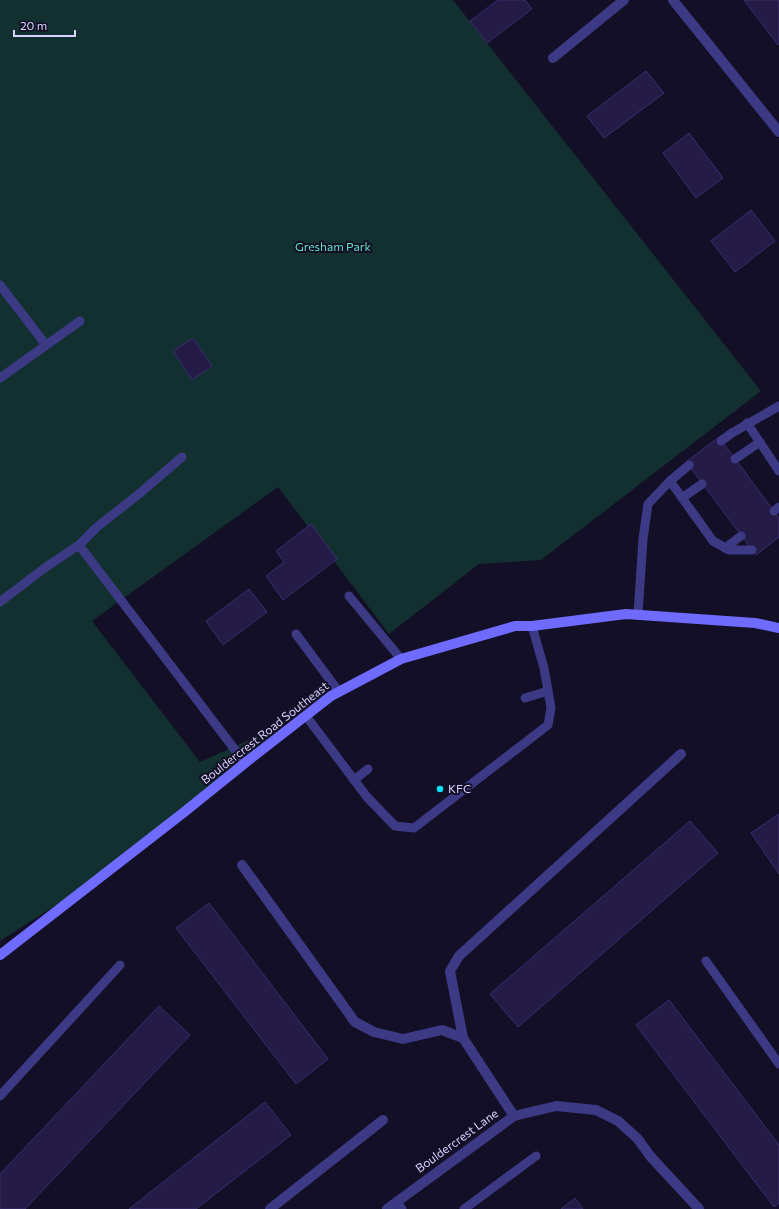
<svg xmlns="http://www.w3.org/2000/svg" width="779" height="1209" font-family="Commissioner,sans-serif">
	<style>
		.green { fill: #12302f }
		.building { fill: #241b47; stroke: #3b2d73 }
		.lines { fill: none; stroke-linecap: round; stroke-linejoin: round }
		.lane { stroke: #3d3a85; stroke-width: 9 }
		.street { stroke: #3d3a85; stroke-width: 10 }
		.secondary { stroke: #6f6bff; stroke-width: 10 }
		.poi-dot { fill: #00e5ff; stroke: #130f26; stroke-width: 1.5 }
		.labels { text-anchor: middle; stroke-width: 4; stroke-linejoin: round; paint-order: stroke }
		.park-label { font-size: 12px; fill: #5fe0c0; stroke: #130f26 }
		.street-label { font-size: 12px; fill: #d9d4ff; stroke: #130f26 }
		.poi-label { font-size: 12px; fill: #d9d4ff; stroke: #130f26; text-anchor: start }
	</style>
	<rect width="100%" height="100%" fill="#130f26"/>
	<polygon class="green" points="0,0 453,0 761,391 541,560 479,564 389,634 278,487 92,621 200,762 278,727 245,763 61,902 0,941"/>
	<g class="building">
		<polygon points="498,0 525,0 532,9 487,43 470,21"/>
		<polygon points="744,0 779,0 779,44 778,45"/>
		<polygon points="646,71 664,93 604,138 587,116"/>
		<polygon points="689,133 723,178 696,198 663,153"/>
		<polygon points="751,210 775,241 735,272 711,241"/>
		<polygon points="193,338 212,366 192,380 173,351"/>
		<polygon points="719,437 779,518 779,537 756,555 686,462"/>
		<polygon points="311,524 337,559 283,600 266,576 284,562 276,551"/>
		<polygon points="249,589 267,612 223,645 206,621"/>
		<polygon points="779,814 779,874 751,833"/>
		<polygon points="690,821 718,853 518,1027 490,994"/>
		<polygon points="209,903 328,1059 296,1084 176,928"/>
		<polygon points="669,1000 779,1145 779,1203 774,1207 636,1025"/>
		<polygon points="159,1006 190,1035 25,1209 0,1209 0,1174"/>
		<polygon points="265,1102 291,1135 196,1209 129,1209"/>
		<polygon points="575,1198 583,1209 561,1209"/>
	</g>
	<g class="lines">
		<g class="lane">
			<polyline points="0,285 46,345"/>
			<polyline points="0,378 80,321"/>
			<polyline points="747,423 779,471"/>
			<polyline points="721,441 732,433 779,406"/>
			<polyline points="182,457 139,494 97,527 79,545 245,763"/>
			<polyline points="735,459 760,442"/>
			<polyline points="670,481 713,541 729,550 752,550"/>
			<polyline points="682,498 702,484"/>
			<polyline points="774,511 779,507"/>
			<polyline points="725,548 741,536"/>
			<polyline points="349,596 401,659"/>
			<polyline points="0,602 46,567 79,545"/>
			<polyline points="638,614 643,539 648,504 670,481 689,465"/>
			<polyline points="296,634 339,692"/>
			<polyline points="525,698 548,691"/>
			<polyline points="306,716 367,797 395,826 414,828 548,725 551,708 544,668 532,626"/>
			<polyline points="354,780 368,769"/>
			<polyline points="706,961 779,1064"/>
			<polyline points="0,1096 120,965"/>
			<polyline points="396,1202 402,1209"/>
			<polyline points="464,1209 536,1156"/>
		</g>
		<g class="street">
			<polyline points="673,0 779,132"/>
			<polyline points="553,58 624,0"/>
			<polyline points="242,865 355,1022 374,1032 403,1039 442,1030 463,1038 514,1116"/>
			<polyline points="463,1038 450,971 459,956 681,754"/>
			<polyline points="270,1209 383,1120"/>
			<polyline points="387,1209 514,1116 556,1106 596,1110 618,1121 637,1138 651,1157 699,1209"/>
		</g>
		<polyline class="secondary" points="0,955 183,813 245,763 331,696 401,659 515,626 532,626 626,614 755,623 779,628"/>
	</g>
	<circle class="poi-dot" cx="440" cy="789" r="4"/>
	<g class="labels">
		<g class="park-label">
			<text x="333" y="251">Gresham Park</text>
		</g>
		<g class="street-label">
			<text transform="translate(265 733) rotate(-38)" y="4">Bouldercrest Road Southeast</text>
			<text transform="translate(457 1141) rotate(-36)" y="4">Bouldercrest Lane</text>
		</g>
		<g class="poi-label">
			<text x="448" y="793">KFC</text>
		</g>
	</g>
	<path d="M14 30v6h61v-6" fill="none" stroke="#d9d4ff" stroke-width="2"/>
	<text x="20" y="30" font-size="12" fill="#d9d4ff" stroke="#130f26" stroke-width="3" paint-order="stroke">20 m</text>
</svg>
